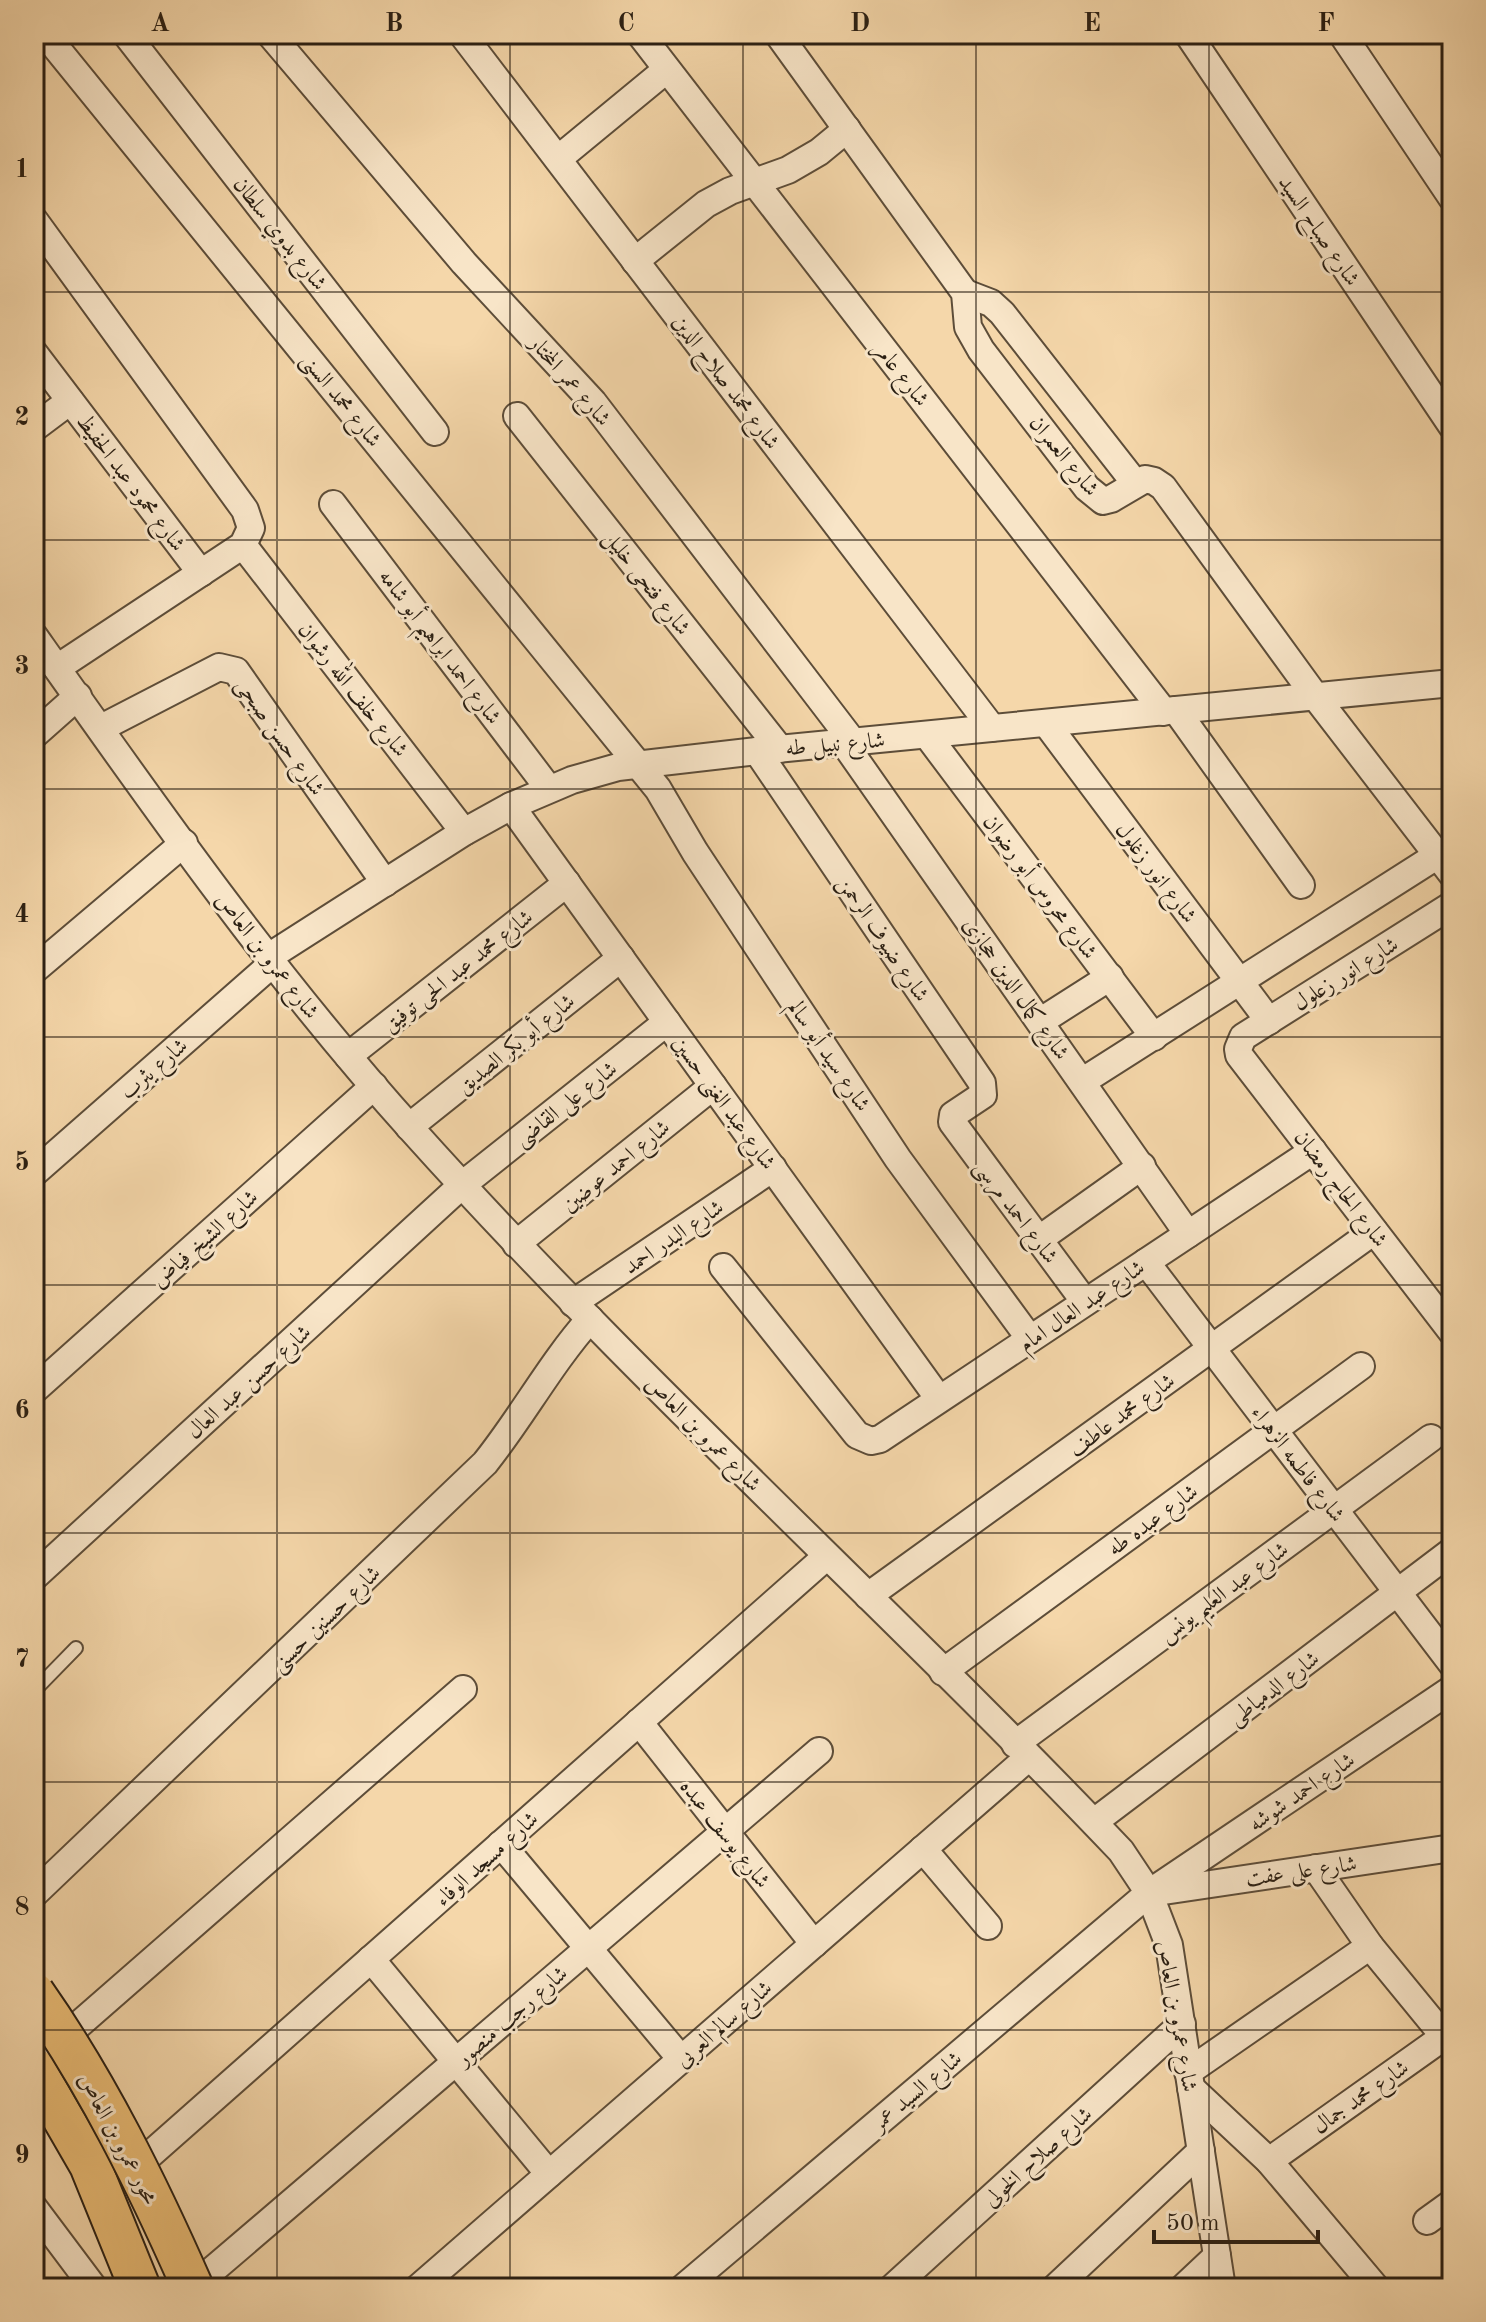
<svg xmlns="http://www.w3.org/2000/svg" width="1486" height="2322" font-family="'Old Standard TT',Amiri,serif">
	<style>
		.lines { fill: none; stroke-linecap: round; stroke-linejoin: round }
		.service-casing { stroke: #5d4d39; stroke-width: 16 }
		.minor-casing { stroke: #5d4d39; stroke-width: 30 }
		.primary-casing { stroke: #2a1f13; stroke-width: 44 }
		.service { stroke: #f8e5c8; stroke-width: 12 }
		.minor { stroke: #f8e5c8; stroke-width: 26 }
		.primary { stroke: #eabc75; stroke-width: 40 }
		.primary-bridge-casing { stroke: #2a1f13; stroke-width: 44; stroke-linecap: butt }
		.primary-bridge { stroke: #eabc75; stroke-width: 40 }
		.grid { fill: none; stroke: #2a1f13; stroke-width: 2; stroke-opacity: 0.55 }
		.labels { text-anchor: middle; stroke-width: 6; stroke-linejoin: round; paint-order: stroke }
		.street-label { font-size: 22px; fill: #2a1f13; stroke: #f8e5c8 }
		.neatline { fill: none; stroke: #2a1f13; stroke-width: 3 }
		.grid-label { font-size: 26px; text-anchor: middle; font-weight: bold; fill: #2a1f13 }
	</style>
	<rect width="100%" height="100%" fill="#f5d7aa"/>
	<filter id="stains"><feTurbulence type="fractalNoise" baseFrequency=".0025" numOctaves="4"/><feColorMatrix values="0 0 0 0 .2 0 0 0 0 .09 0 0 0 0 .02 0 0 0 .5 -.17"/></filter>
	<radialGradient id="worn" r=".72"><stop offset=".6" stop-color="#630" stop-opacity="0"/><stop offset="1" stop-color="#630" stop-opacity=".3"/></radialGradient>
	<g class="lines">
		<defs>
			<polyline id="service" points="34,1691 76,1648"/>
			<g id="minor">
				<polyline points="45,34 658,789 695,852 898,1159 1030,1339"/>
				<polyline points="126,34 435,432"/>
				<polyline points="270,34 464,263 593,402 853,742"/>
				<polyline points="462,34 992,728"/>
				<polyline points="640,34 1164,712"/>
				<polyline points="778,34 965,293 968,327 981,350 1087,488 1103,501 1111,499 1145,479 1154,481 1163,487 1315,696 1452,874"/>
				<polyline points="1188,34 1452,426"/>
				<polyline points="1342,34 1452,198"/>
				<polyline points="558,159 666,70"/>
				<polyline points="34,220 245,510 251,528 243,545 57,668"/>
				<polyline points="635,261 706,204 730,191 788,170 819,152 847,129"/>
				<polyline points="965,293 991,303 1002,313 1135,483"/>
				<polyline points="34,353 201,573"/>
				<polyline points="517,416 780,749"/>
				<polyline points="34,428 70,401"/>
				<polyline points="333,504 549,789"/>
				<polyline points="243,545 464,832"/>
				<path d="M 34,636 C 154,806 274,977 413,1131 C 638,1382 889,1607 1121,1851 L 1149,1893 L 1169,1945 L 1222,2288"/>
				<polyline points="1176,710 1301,885"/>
				<polyline points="1046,723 1269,1021"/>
				<polyline points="101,728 219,667 236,671 385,883"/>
				<polyline points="34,735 78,696"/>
				<polyline points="927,735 1154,1037"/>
				<polyline points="844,743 1188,1234"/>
				<polyline points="757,751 982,1083 983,1095 953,1115 952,1122 1085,1302"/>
				<polyline points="511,806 939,1399"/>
				<polyline points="1452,905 1243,1037 1238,1049 1239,1055 1452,1332"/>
				<polyline points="267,958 464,832 511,806 572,780 618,767 757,751 1452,683"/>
				<polyline points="34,970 184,843"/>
				<polyline points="1041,1021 1110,977"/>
				<polyline points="348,1056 567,883"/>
				<polyline points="1083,1081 1438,855"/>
				<polyline points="409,1127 621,958"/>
				<polyline points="34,1173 272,964"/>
				<polyline points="1038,1240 1142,1166"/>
				<polyline points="516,1244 713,1086"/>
				<polyline points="1146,1262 1452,1664"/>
				<polyline points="723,1267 857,1435 871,1441 880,1439 1313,1151"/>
				<polyline points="573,1303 773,1168"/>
				<polyline points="34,1390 374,1086"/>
				<polyline points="34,1577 462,1185 667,1022"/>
				<polyline points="868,1596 1374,1231"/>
				<polyline points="943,1672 1361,1366"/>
				<polyline points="639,1722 814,1944"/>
				<polyline points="1015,1744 1431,1438"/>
				<polyline points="1094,1822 1452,1551"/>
				<polyline points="501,1844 681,2059"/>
				<polyline points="923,1849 988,1926"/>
				<polyline points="1316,1868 1370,1946 1452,2046"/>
				<polyline points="1157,1892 1452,1848"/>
				<path d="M 34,1894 L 485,1463 C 522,1417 550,1364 590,1319"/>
				<polyline points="371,1959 549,2174"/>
				<polyline points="52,2048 463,1689"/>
				<polyline points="1188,2072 1370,1946"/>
				<polyline points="1191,2088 1269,2161 1376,2288"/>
				<polyline points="145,2159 827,1556"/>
				<polyline points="1269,2161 1452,2031"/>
				<polyline points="34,2208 94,2288"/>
				<polyline points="1427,2221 1452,2203"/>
				<polyline points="202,2279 819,1751"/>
				<polyline points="418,2288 1029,1757"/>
				<polyline points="683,2288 1149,1893 1452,1689"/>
				<polyline points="892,2288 1182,2024"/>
				<polyline points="1055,2288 1201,2151"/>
				<polyline points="1183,2288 1217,2256"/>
			</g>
			<polyline id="primary" points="34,2068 90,2165 140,2288"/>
		</defs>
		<use href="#service" class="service-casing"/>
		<use href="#minor" class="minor-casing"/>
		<use href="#primary" class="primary-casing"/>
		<use href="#service" class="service"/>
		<use href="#minor" class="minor"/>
		<use href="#primary" class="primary"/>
		<defs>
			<path id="primary-bridge" d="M 34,1993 C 98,2084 148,2186 193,2288"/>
		</defs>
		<use href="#primary-bridge" class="primary-bridge-casing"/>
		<use href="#primary-bridge" class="primary-bridge"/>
	</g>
	<path class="grid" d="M 277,34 L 277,2288M 510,34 L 510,2288M 743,34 L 743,2288M 976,34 L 976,2288M 1209,34 L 1209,2288M 34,292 L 1452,292M 34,540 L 1452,540M 34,789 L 1452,789M 34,1037 L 1452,1037M 34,1285 L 1452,1285M 34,1533 L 1452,1533M 34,1782 L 1452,1782M 34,2030 L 1452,2030"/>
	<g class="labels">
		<g class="street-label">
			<text transform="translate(1320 230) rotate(56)" y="8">شارع صباح السيد</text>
			<text transform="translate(281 233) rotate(52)" y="8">شارع بدوي سلطان</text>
			<text transform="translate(902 373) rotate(52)" y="8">شارع عامر</text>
			<text transform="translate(571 380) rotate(49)" y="8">شارع عمر المختار</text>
			<text transform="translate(727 381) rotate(53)" y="8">شارع محمد صلاح الدين</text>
			<text transform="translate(342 399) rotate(51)" y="8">شارع محمد السنى</text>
			<text transform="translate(1065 455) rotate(51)" y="8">شارع العمران</text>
			<text transform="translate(132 482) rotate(53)" y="8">شارع محمود عبد الحفيظ</text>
			<text transform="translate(648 582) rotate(52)" y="8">شارع فتحى خليل</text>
			<text transform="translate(441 646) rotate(53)" y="8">شارع احمد ابراهيم أبو شامه</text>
			<text transform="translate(354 689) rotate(52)" y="8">شارع خلف الله رشوان</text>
			<text transform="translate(281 736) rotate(55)" y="8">شارع حسن صبحى</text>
			<text transform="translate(835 743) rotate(-5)" y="8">شارع نبيل طه</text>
			<text transform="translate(1157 872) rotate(53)" y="8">شارع انور زغلول</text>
			<text transform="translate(1041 886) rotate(53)" y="8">شارع محروس أبو رضوان</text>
			<text transform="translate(884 938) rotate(56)" y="8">شارع ضيوف الرحمن</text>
			<text transform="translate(268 955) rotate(52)" y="8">شارع عمرو بن العاص</text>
			<text transform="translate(457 970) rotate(-38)" y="8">شارع محمد عبد الحى توفيق</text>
			<text transform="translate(1345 973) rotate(-32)" y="8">شارع انور زعلول</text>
			<text transform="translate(1017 988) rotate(55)" y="8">شارع كمال الدين حجازى</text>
			<text transform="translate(515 1043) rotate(-39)" y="8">شارع أبو بكر الصديق</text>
			<text transform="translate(830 1055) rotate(56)" y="8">شارع سيد أبو سالم</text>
			<text transform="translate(153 1068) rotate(-41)" y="8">شارع يثرب</text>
			<text transform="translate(725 1102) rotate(54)" y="8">شارع عبد الغنى حسين</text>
			<text transform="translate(565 1103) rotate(-38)" y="8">شارع على القاضى</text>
			<text transform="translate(615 1165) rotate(-39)" y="8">شارع احمد عوضين</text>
			<text transform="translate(1342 1188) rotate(53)" y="8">شارع الحاج رمضان</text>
			<text transform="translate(1017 1211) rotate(53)" y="8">شارع احمد مرسى</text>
			<text transform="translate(673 1236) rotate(-34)" y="8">شارع البدر احمد</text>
			<text transform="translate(204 1238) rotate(-42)" y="8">شارع الشيخ فياض</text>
			<text transform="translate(1081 1305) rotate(-34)" y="8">شارع عبد العال امام</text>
			<text transform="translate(248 1381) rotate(-42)" y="8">شارع حسن عبد العال</text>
			<text transform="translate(1121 1414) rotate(-36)" y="8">شارع محمد عاطف</text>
			<text transform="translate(704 1433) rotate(45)" y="8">شارع عمرو بن العاص</text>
			<text transform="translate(1299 1463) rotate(53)" y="8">شارع فاطمه الزهراء</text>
			<text transform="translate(1152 1519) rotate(-36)" y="8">شارع عبده طه</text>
			<text transform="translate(1223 1591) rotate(-36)" y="8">شارع عبد العليم يونس</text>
			<text transform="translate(325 1618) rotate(-44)" y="8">شارع حسنين حسنى</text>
			<text transform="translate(1273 1687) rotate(-37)" y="8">شارع الدمياطى</text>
			<text transform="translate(1301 1791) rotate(-34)" y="8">شارع احمد شوشه</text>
			<text transform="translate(726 1833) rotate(52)" y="8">شارع يوسف عبده</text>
			<text transform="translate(486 1858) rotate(-42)" y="8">شارع مسجد الوفاء</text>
			<text transform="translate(1301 1870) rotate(-8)" y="8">شارع على عفت</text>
			<text transform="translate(511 2015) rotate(-41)" y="8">شارع رجب منصور</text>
			<text transform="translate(1178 2016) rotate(80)" y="8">شارع عمرو بن العاص</text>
			<text transform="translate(723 2023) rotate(-41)" y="8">شارع سالم العربى</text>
			<text transform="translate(916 2090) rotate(-40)" y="8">شارع السيد عمر</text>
			<text transform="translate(1360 2096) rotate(-35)" y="8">شارع محمد جمال</text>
			<text transform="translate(119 2138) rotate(62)" y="8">محور عمرو بن العاص</text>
			<text transform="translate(1037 2156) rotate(-42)" y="8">شارع صلاح الخولى</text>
		</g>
	</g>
	<rect width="1486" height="2322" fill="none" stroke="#f5d7aa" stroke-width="88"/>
	<path d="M1154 2230v12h164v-12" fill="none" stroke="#2a1f13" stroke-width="4"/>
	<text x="1166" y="2230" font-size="24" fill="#2a1f13" stroke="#f8e5c8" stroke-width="6" paint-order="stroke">50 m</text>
	<rect x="44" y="44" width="1398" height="2234" class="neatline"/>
	<g class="grid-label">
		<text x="160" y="31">A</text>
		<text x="394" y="31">B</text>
		<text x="626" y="31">C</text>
		<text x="860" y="31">D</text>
		<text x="1092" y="31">E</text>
		<text x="1326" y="31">F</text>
		<text x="22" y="177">1</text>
		<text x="22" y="425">2</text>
		<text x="22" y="674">3</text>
		<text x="22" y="922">4</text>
		<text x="22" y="1170">5</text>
		<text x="22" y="1418">6</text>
		<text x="22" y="1667">7</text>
		<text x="22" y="1915">8</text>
		<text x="22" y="2163">9</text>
	</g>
	<rect width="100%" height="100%" filter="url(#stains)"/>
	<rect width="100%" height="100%" fill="url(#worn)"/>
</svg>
